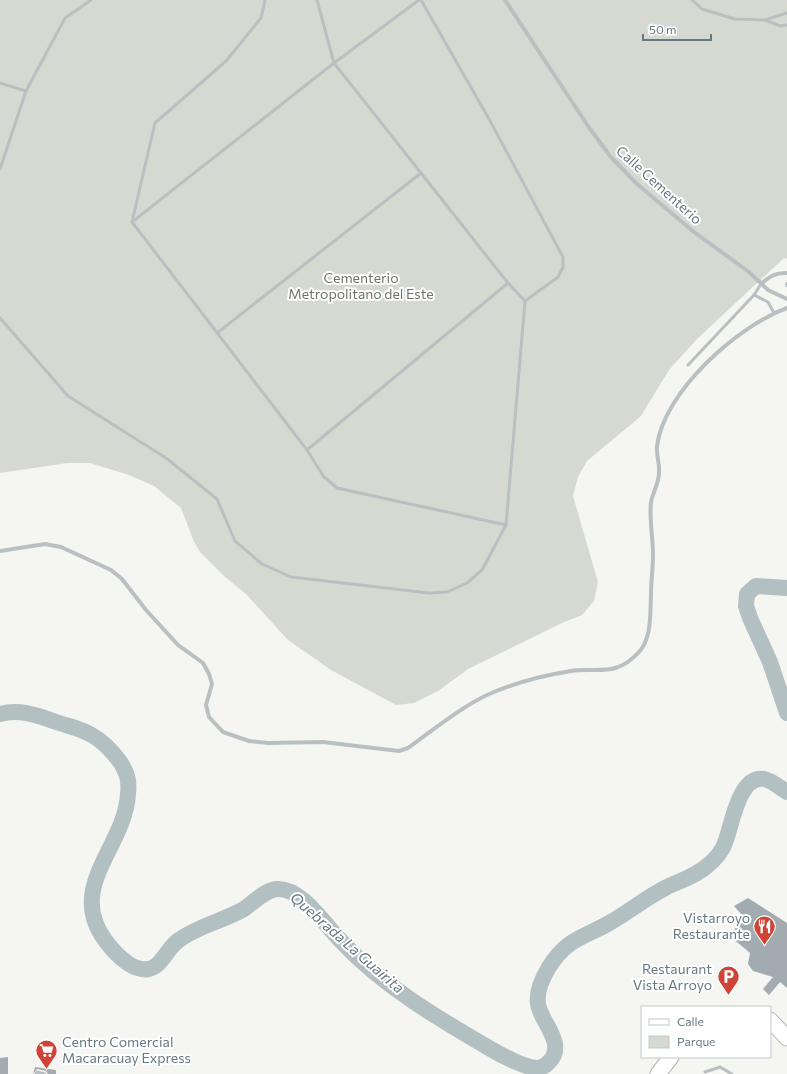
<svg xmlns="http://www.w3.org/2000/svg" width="787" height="1074" font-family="Commissioner,sans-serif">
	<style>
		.green { fill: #d6d9d2 }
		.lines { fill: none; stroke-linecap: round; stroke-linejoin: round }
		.river { stroke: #b3c0c2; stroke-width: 16 }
		.building { fill: #a2abaf }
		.secondary-casing { stroke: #adb4b7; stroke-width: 17 }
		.lane { stroke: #bac0c2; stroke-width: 3 }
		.street { stroke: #bac0c2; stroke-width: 4 }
		.secondary { stroke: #fff; stroke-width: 15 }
		.labels { text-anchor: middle; stroke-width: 4; stroke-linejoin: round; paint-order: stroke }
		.street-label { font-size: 14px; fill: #677980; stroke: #fff }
		.park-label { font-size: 14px; fill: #6c7865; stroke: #fff }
		.poi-label { font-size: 14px; fill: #677980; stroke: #fff; text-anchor: end }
		.water-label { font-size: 15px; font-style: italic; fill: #637a7c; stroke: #fff }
	</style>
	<rect width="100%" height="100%" fill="#f5f5f2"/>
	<polygon class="green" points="0,0 787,0 787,259 784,258 697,339 669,370 641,416 587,461 578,477 573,496 598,582 594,601 582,615 562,623 468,669 438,691 414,703 396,705 331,670 288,640 246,594 225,577 200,552 194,542 181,508 154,486 129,475 90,463 67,463 0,473"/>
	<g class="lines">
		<g class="river">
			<polyline points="787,588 756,586 747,594 746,606 750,618 770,662 787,713"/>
			<path d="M 0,714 C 24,707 47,720 69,726 C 87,731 100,738 113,753 C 117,758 122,763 124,769 C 129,777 129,785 128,794 C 125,847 66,887 105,940 C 115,954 140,981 158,964 C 166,956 170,946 179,940 C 198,926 223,921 244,909 C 254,902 265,890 277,889 C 301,887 326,926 341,941 C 383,986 436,1017 489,1048 C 499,1054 525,1068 537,1068 C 541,1068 545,1066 548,1063 C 568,1045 541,1023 538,1004 C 536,992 543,977 549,967 C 568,937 584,938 611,922 C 630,911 647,897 667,887 C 680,881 696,876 707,866 C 715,860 723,850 726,840 C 732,824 739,775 764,779 C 773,781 780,788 787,792"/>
		</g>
	</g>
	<g class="building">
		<polygon points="748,898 787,923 787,988 780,982 769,995 763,989 773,977 753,971 748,964 750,953 731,937 742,915 734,906"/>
		<polygon points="8,1057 8,1074 0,1074 0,1058"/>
		<polygon points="35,1067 56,1070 56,1074 48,1074 46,1071 37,1069 33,1074"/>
	</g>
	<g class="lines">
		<defs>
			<g id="secondary">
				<polyline points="770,1020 787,1038"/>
				<polyline points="658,1074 671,1057"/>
			</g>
		</defs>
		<use href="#secondary" class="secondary-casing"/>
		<g class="lane">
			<polyline points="317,0 334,63 419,0"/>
			<polyline points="421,0 489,119 563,257 563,267 558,277 525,301"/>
			<polyline points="692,0 702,9 735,19 765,20 787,13"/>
			<polyline points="765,20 780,26 787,25"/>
			<polyline points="0,83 26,91"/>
			<polyline points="0,169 26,91 65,18 91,0"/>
			<polyline points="132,222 155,123 226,61 261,18 265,0"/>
			<polyline points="754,295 761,284"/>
			<polyline points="0,318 68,396 166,458 217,499 235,541 262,564 291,577 429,593 447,592 467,583 482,570 506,525 525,301 508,283 334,63 132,222 307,450 324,477 337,488 506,525"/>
			<polyline points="217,333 421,173"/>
			<polyline points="688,365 754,295 768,302 774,313"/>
			<polyline points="307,450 508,283"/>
			<polyline points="705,1072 720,1067 732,1074"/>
			<polyline points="36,1074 37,1072 45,1074"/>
		</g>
		<g class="street">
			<polyline points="505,0 588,126 610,156 637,184 694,232 749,272 768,290 787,299"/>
			<path d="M 761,284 C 770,276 775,273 787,273"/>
			<polyline points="787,284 787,285"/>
			<path d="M 0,551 L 45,544 L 61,547 L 111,570 L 122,579 L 146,610 L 178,645 L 203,663 L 209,674 L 212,684 L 206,705 L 209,717 L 223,732 L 249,741 L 268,743 L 323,742 L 399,751 L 408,748 C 433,730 466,703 494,692 C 518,682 546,675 571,671 C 599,667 615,678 639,652 C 652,638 650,613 651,595 C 651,581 653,568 653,555 C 653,537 649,519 651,502 C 653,492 659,483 659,473 C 660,464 656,455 657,446 C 664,391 738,326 787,308"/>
		</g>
		<use href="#secondary" class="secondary"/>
	</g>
	<defs>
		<symbol id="restaurant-pin" viewBox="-11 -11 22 30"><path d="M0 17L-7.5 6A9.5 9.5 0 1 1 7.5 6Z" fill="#d04438" stroke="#fff"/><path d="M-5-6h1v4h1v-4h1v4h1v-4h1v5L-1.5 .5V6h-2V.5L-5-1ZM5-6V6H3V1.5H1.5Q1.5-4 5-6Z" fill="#fff"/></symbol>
		<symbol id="parking-pin" viewBox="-11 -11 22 30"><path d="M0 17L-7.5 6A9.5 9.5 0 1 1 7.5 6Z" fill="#d04438" stroke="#fff"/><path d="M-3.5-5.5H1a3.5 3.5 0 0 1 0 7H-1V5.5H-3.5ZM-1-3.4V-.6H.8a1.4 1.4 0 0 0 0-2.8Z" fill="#fff"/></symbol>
		<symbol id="supermarket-pin" viewBox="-11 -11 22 30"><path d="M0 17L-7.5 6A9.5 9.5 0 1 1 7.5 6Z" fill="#d04438" stroke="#fff"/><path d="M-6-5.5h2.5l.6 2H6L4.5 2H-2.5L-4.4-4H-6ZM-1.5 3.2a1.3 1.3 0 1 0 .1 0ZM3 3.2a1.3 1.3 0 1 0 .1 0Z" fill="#fff"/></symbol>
	</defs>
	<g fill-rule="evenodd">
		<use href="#restaurant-pin" x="752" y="914" width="25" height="34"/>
		<use href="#parking-pin" x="716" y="964" width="25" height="34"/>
		<use href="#supermarket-pin" x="34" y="1038" width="25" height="34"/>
	</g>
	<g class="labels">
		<g class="street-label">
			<text transform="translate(659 185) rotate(42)" y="5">Calle Cementerio</text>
		</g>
		<g class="park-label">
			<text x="361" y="283">Cementerio<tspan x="361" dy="16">Metropolitano del Este</tspan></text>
		</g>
		<g class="poi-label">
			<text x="750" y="923">Vistarroyo<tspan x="750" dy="16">Restaurante</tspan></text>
			<text x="712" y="974">Restaurant<tspan x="712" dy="16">Vista Arroyo</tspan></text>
			<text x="62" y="1047" text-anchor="start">Centro Comercial<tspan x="62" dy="16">Macaracuay Express</tspan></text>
		</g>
		<g class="water-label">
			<text transform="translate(347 943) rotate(41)" y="5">Quebrada La Guairita</text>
		</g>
	</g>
	<rect x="641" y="1006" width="130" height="52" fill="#ffffff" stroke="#c2c9cc"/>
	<rect x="649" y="1019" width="20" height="6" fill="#ffffff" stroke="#c2c9cc"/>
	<text x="677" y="1026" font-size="12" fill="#677980">Calle</text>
	<rect x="649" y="1036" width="20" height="12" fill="#d6d9d2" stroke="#c2c9cc"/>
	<text x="677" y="1046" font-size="12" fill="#677980">Parque</text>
	<path d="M643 34v6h68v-6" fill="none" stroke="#677980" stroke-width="2"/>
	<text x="649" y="34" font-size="12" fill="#677980" stroke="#ffffff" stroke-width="3" paint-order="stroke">50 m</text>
</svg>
